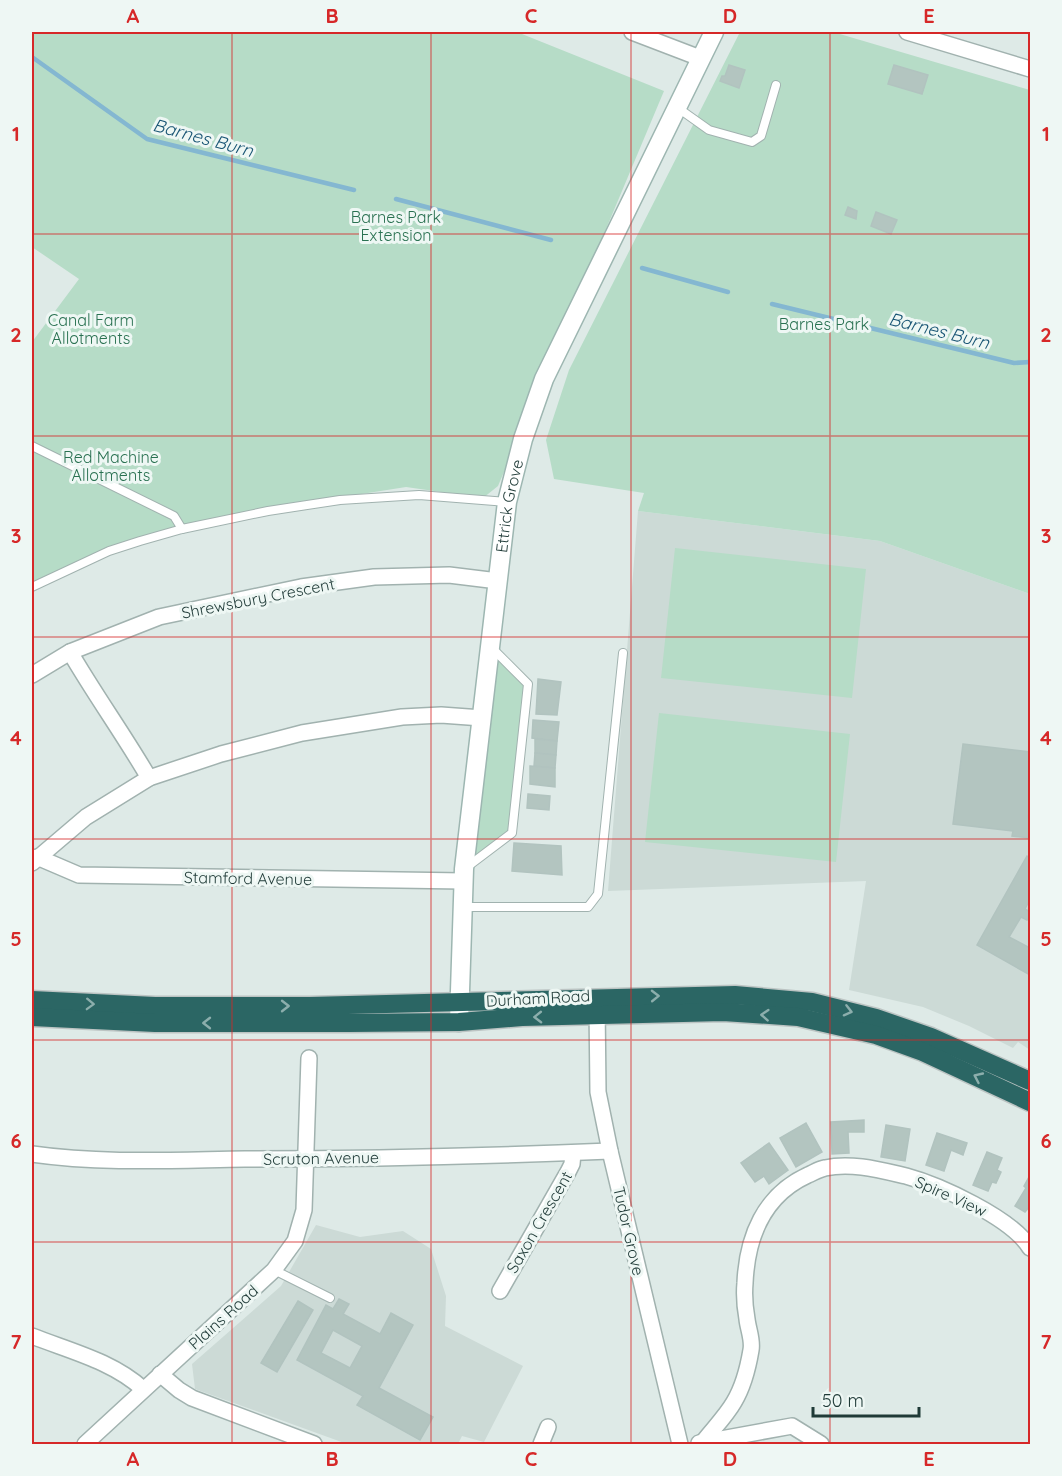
<svg xmlns="http://www.w3.org/2000/svg" width="1062" height="1476" font-family="Quicksand,sans-serif">
	<style>
		.built { fill: #ccdad6 }
		.green { fill: #b6dcc7 }
		.lines { fill: none; stroke-linecap: round; stroke-linejoin: round }
		.stream { stroke: #84b7d1; stroke-width: 4.5 }
		.building { fill: #b3c5c0; stroke: #b1c3bf; stroke-width: 1.5; fill-rule: evenodd }
		.lane-casing { stroke: #a1b2af; stroke-width: 10 }
		.street-casing { stroke: #a1b2af; stroke-width: 18 }
		.secondary-casing { stroke: #9db6b1; stroke-width: 21 }
		.highway-casing { stroke: #bcc4c3; stroke-width: 21 }
		.lane { stroke: #fff; stroke-width: 8 }
		.street { stroke: #fff; stroke-width: 15 }
		.secondary { stroke: #fff; stroke-width: 18 }
		.highway { stroke: #2b6664; stroke-width: 18 }
		.oneway { stroke: #8caeac }
		.grid { fill: none; stroke: #d62828; stroke-width: 1.5; stroke-opacity: 0.55 }
		.labels { text-anchor: middle; stroke-width: 6; stroke-linejoin: round; paint-order: stroke }
		.park-label { font-size: 16px; fill: #297151; stroke: #eef7f4 }
		.street-label { font-size: 16px; fill: #1f3a37; stroke: #eef7f4 }
		.water-label { font-size: 18px; font-style: italic; fill: #1a5675; stroke: #eef7f4 }
		.neatline { fill: none; stroke: #d62828; stroke-width: 2 }
		.grid-label { font-size: 20px; text-anchor: middle; font-weight: bold; fill: #d62828 }
	</style>
	<rect width="100%" height="100%" fill="#deeae7"/>
	<g class="built">
		<polygon points="638,511 880,541 1030,594 1030,1050 1018,1042 1013,1048 969,1026 923,1007 849,990 866,881 608,891"/>
		<polygon points="316,1225 360,1237 403,1231 431,1249 446,1296 445,1326 523,1366 484,1442 462,1436 458,1444 347,1444 195,1389 192,1364 281,1286"/>
	</g>
	<g class="green">
		<polygon points="32,32 517,32 664,91 498,486 483,498 406,487 266,509 105,550 32,583 32,342 79,279 32,247"/>
		<polygon points="740,32 833,32 1030,90 1030,594 880,541 638,511 644,493 554,479 546,440 569,370"/>
		<polygon points="675,548 866,569 852,698 661,678"/>
		<polygon points="490,647 528,684 512,833 464,869"/>
		<polygon points="659,713 850,734 836,862 645,842"/>
	</g>
	<g class="lines">
		<g class="stream">
			<polyline points="32,57 147,139 354,190"/>
			<polyline points="396,199 551,240"/>
			<polyline points="642,268 728,292"/>
			<polyline points="772,304 1014,363 1030,362"/>
		</g>
	</g>
	<g class="building">
		<polygon points="729,65 745,70 739,88 720,81 722,76 725,76"/>
		<polygon points="894,65 928,75 922,94 888,84"/>
		<polygon points="848,207 857,211 856,219 845,215"/>
		<polygon points="876,212 897,220 891,234 871,226"/>
		<polygon points="538,679 561,682 557,715 536,714"/>
		<polygon points="533,720 559,722 557,741 532,738"/>
		<polygon points="535,739 557,741 556,755 535,753"/>
		<polygon points="963,744 1030,752 1030,815 1028,815 1028,818 1030,818 1030,838 1012,836 1013,831 953,824"/>
		<polygon points="535,753 556,755 555,768 534,766"/>
		<polygon points="530,766 555,768 555,787 530,784"/>
		<polygon points="528,794 550,796 549,810 527,808"/>
		<polygon points="514,843 561,846 562,875 512,871"/>
		<polygon points="1027,856 1030,858 1030,899 1025,909 1030,912 1030,915 1027,920 1021,917 1009,937 1030,948 1030,975 977,945"/>
		<polygon points="864,1120 864,1132 848,1132 849,1153 832,1154 831,1122"/>
		<polygon points="806,1123 822,1152 796,1167 780,1138"/>
		<polygon points="886,1125 910,1129 905,1161 881,1157"/>
		<polygon points="937,1133 967,1143 963,1155 951,1150 944,1171 926,1165"/>
		<polygon points="769,1143 788,1170 769,1184 764,1176 755,1182 741,1163"/>
		<polygon points="987,1152 1002,1158 997,1170 1001,1172 996,1183 992,1182 988,1191 973,1185"/>
		<polygon points="1029,1177 1030,1206 1025,1212 1015,1206 1026,1188 1024,1186"/>
		<path d="M 339,1299 L 349,1304 L 343,1314 L 380,1334 L 391,1313 L 413,1325 L 379,1388 L 433,1417 L 420,1440 L 357,1405 L 363,1396 L 297,1360 L 326,1305 L 333,1309 ZM 333,1330 L 362,1346 L 350,1368 L 321,1353 Z"/>
		<polygon points="298,1301 313,1310 277,1372 261,1363"/>
	</g>
	<g class="lines">
		<defs>
			<g id="lane">
				<polyline points="678,108 709,130 752,142 761,136 776,85"/>
				<polyline points="32,446 174,516 182,529"/>
				<polyline points="32,587 109,551 140,541 182,529 268,511 340,500 419,495 507,502"/>
				<polyline points="467,867 512,833 528,684 492,648"/>
				<polyline points="463,907 588,907 598,894 623,653"/>
				<polyline points="274,1270 330,1298"/>
			</g>
			<g id="street">
				<polyline points="632,32 700,58"/>
				<polyline points="907,32 1030,69"/>
				<path d="M 70,652 C 95,695 124,735 149,778"/>
				<polyline points="32,675 70,652 159,617 301,587 374,577 449,575 498,581"/>
				<polyline points="37,857 79,875 463,881"/>
				<polyline points="32,863 86,817 149,778 221,754 302,733 402,717 441,715 482,718"/>
				<polyline points="597,1004 598,1092 610,1151 680,1444"/>
				<path d="M 32,1154 C 102,1164 174,1160 245,1159 C 367,1159 489,1156 610,1151"/>
				<polyline points="500,1291 568,1172 572,1164 573,1153"/>
				<path d="M 32,1336 C 70,1351 112,1361 143,1389"/>
				<polyline points="160,1374 179,1390 192,1398 314,1444"/>
				<path d="M 703,1442 C 713,1429 726,1416 734,1402 C 743,1387 748,1368 751,1350 C 753,1340 748,1329 747,1319 C 745,1308 744,1294 745,1283 C 747,1237 764,1195 808,1175 C 813,1173 819,1169 825,1168 C 851,1162 880,1170 906,1176 C 939,1185 1012,1218 1030,1248"/>
				<polyline points="699,1443 792,1426 821,1444"/>
				<polyline points="85,1444 274,1270 295,1241 304,1210 309,1058"/>
				<polyline points="541,1444 548,1427"/>
			</g>
			<g id="secondary">
				<path id="s1" d="M 459,1022 L 464,869 L 507,502 L 523,439 L 544,379 L 714,32"/>
			</g>
			<g id="highway">
				<polyline points="32,1000 155,1006 310,1006 735,995 812,1002 876,1018 931,1037 1030,1081"/>
				<polyline points="32,1017 155,1023 350,1023 459,1022 522,1017 723,1012 798,1017 876,1035 923,1052 1030,1102"/>
			</g>
		</defs>
		<use href="#lane" class="lane-casing"/>
		<use href="#street" class="street-casing"/>
		<use href="#secondary" class="secondary-casing"/>
		<use href="#highway" class="highway-casing"/>
		<use href="#lane" class="lane"/>
		<use href="#street" class="street"/>
		<use href="#secondary" class="secondary"/>
		<use href="#highway" class="highway"/>
	</g>
	<defs><path id="oneway-chevron" d="M-2-3.5L2.5 0L-2 3.5" fill="none" stroke-width="1.6" stroke-linecap="round" stroke-linejoin="round" transform="scale(1.5)"/></defs>
	<g class="oneway">
		<use href="#oneway-chevron" transform="translate(655 996) rotate(-1)"/>
		<use href="#oneway-chevron" transform="translate(90 1004) rotate(2)"/>
		<use href="#oneway-chevron" transform="translate(285 1006)"/>
		<use href="#oneway-chevron" transform="translate(848 1011) rotate(14)"/>
		<use href="#oneway-chevron" transform="translate(765 1015) rotate(-176)"/>
		<use href="#oneway-chevron" transform="translate(538 1017) rotate(179)"/>
		<use href="#oneway-chevron" transform="translate(207 1023) rotate(-180)"/>
		<use href="#oneway-chevron" transform="translate(978 1077) rotate(-155)"/>
	</g>
	<path class="grid" d="M 232,32 L 232,1444M 431,32 L 431,1444M 631,32 L 631,1444M 830,32 L 830,1444M 32,234 L 1030,234M 32,436 L 1030,436M 32,637 L 1030,637M 32,839 L 1030,839M 32,1040 L 1030,1040M 32,1242 L 1030,1242"/>
	<g class="labels">
		<g class="park-label">
			<text x="396" y="223">Barnes Park<tspan x="396" dy="18">Extension</tspan></text>
			<text x="91" y="326">Canal Farm<tspan x="91" dy="18">Allotments</tspan></text>
			<text x="824" y="330">Barnes Park</text>
			<text x="111" y="463">Red Machine<tspan x="111" dy="18">Allotments</tspan></text>
		</g>
		<g class="street-label">
			<text dy="6" stroke="none"><textPath href="#s1" startOffset="519">Ettrick Grove</textPath></text>
			<text transform="translate(258 598) rotate(-11)" y="6">Shrewsbury Crescent</text>
			<text transform="translate(248 878) rotate(1)" y="6">Stamford Avenue</text>
			<text transform="translate(538 998) rotate(-3)" y="6">Durham Road</text>
			<text transform="translate(321 1158) rotate(-1)" y="6">Scruton Avenue</text>
			<text transform="translate(951 1196) rotate(24)" y="6">Spire View</text>
			<text transform="translate(539 1222) rotate(-60)" y="6">Saxon Crescent</text>
			<text transform="translate(629 1231) rotate(77)" y="6">Tudor Grove</text>
			<text transform="translate(223 1317) rotate(-42)" y="6">Plains Road</text>
		</g>
		<g class="water-label">
			<text transform="translate(203 138) rotate(15)" y="6">Barnes Burn</text>
			<text transform="translate(939 331) rotate(14)" y="6">Barnes Burn</text>
		</g>
	</g>
	<rect width="1062" height="1476" fill="none" stroke="#eef7f4" stroke-width="66"/>
	<path d="M813 1407v9h106v-9" fill="none" stroke="#1f3a37" stroke-width="3"/>
	<text x="822" y="1407" font-size="18" fill="#1f3a37" stroke="#eef7f4" stroke-width="4.5" paint-order="stroke">50 m</text>
	<rect x="33" y="33" width="996" height="1410" class="neatline"/>
	<g class="grid-label">
		<text x="133" y="23">A</text>
		<text x="332" y="23">B</text>
		<text x="531" y="23">C</text>
		<text x="730" y="23">D</text>
		<text x="929" y="23">E</text>
		<text x="16" y="141">1</text>
		<text x="1046" y="141">1</text>
		<text x="16" y="342">2</text>
		<text x="1046" y="342">2</text>
		<text x="16" y="543">3</text>
		<text x="1046" y="543">3</text>
		<text x="16" y="745">4</text>
		<text x="1046" y="745">4</text>
		<text x="16" y="946">5</text>
		<text x="1046" y="946">5</text>
		<text x="16" y="1148">6</text>
		<text x="1046" y="1148">6</text>
		<text x="16" y="1349">7</text>
		<text x="1046" y="1349">7</text>
		<text x="133" y="1466">A</text>
		<text x="332" y="1466">B</text>
		<text x="531" y="1466">C</text>
		<text x="730" y="1466">D</text>
		<text x="929" y="1466">E</text>
	</g>
</svg>
